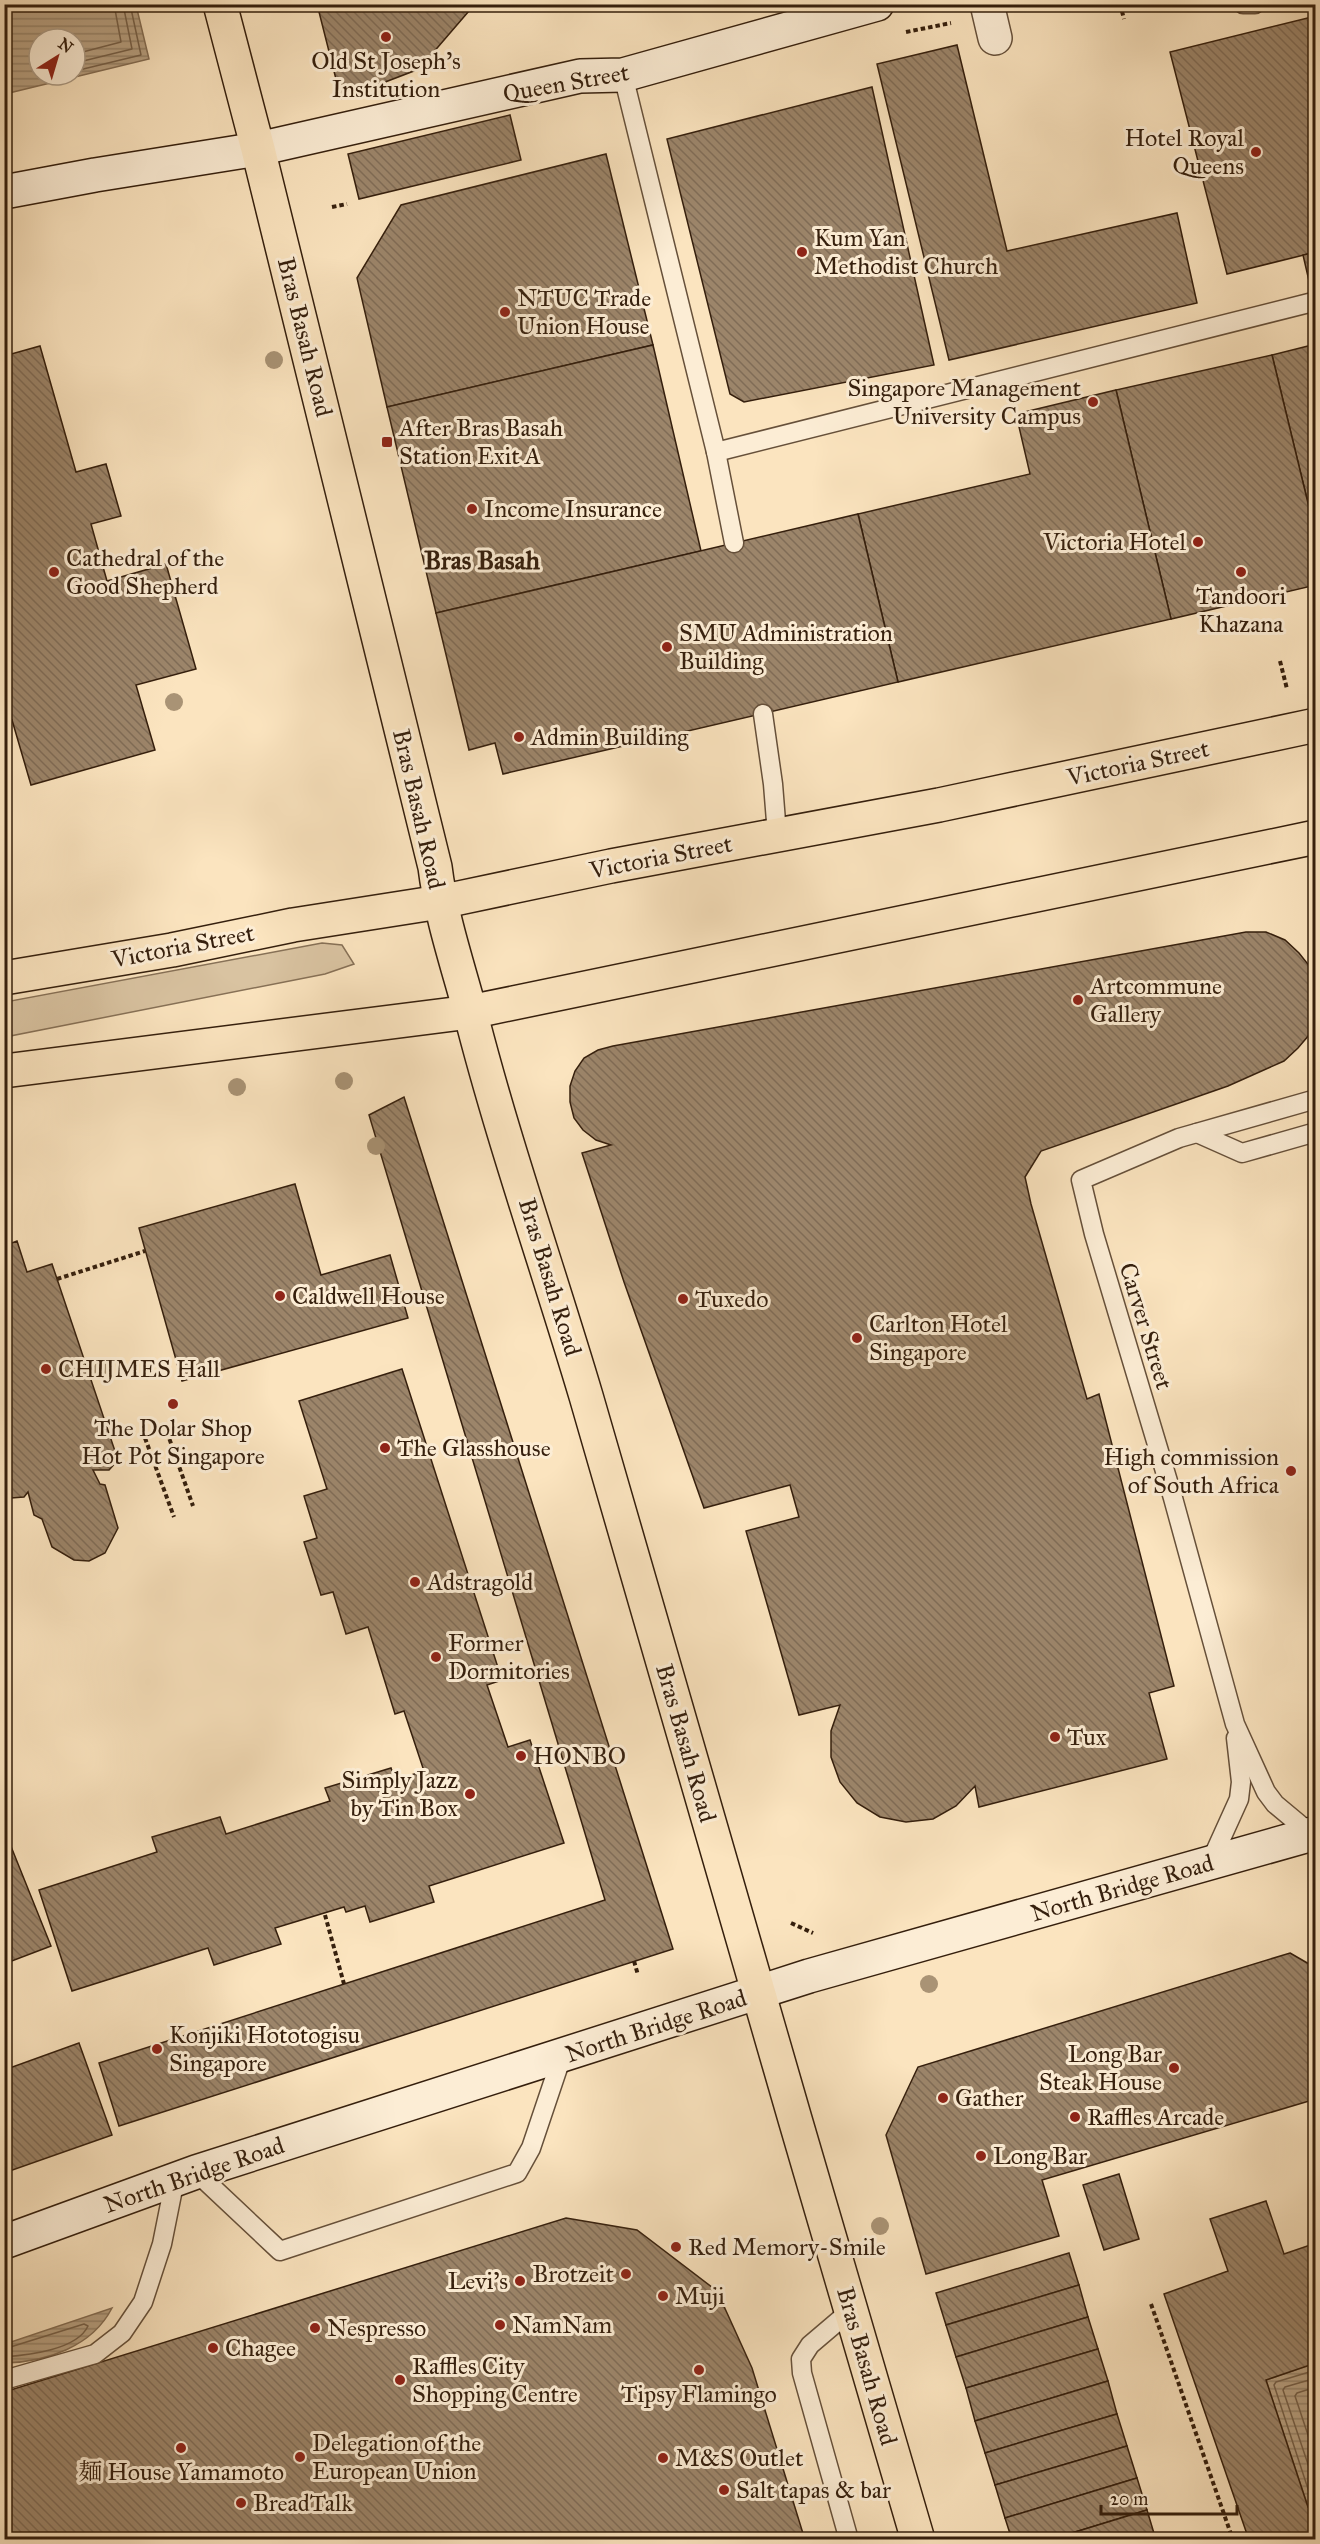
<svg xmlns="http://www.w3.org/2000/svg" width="1320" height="2544" font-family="'IM FELL Great Primer','Noto Serif SC',serif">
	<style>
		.green { fill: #d9c3a1; stroke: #877157; stroke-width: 1.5 }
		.water { fill: url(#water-rules); stroke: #846d53; stroke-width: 1.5; fill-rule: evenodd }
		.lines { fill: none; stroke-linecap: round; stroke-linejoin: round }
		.shore { stroke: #766048; stroke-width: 1.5 }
		.building { fill: url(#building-back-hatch); stroke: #351f0d; stroke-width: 1.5 }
		.lane-casing { stroke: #66503a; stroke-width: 21 }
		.street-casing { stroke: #66503a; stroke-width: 36 }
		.secondary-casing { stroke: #351f0d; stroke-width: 36 }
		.primary-casing { stroke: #351f0d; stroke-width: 36 }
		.path { stroke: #351f0d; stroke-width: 4; stroke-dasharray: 4.5 3; stroke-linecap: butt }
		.lane { stroke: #fcedd5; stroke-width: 18 }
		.street { stroke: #fcedd5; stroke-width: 33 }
		.secondary { stroke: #fcedd5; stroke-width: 33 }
		.primary { stroke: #fbe4bf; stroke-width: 33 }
		.tree { fill: #a99375 }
		.poi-dot { fill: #8f2418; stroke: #fcedd5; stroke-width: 2 }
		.labels { text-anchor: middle; stroke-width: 6; stroke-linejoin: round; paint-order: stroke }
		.poi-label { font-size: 24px; fill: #351f0d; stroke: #fcedd5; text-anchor: start }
		.street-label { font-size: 24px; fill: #351f0d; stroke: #fcedd5 }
		.neighbourhood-label { font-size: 26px; font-weight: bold; fill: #351f0d; stroke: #fcedd5 }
	</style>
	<defs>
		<pattern id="water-rules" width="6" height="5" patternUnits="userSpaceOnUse" patternTransform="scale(1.5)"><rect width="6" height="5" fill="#b8a182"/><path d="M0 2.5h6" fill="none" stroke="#968369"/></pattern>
		<pattern id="building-back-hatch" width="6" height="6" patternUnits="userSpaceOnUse" patternTransform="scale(1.5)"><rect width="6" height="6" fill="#9c856a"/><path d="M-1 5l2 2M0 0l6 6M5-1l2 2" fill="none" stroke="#806c56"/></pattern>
	</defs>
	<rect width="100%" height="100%" fill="#fbe4bf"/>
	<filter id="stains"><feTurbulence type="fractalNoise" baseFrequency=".00333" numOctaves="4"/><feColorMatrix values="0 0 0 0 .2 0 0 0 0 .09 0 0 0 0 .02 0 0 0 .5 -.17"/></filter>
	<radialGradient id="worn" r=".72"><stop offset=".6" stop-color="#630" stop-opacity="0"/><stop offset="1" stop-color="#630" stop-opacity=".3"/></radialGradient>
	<polygon class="green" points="322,943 342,945 354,964 325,974 5,1037 5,1002"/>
	<g class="water">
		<path d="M 4,5 L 136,5 L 149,59 L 5,94 ZM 39,39 L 75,39 L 75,75 L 39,75 Z"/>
		<path d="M 112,2308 C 92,2347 46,2362 5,2363 L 5,2344 Z"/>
		<polygon points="1315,2363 1315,2505 1308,2507 1266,2380"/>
	</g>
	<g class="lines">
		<g class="shore">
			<polyline points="75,54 121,42 114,4"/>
			<polyline points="75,63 132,49 123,4"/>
			<polyline points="75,71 141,55 130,4"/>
			<path d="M 4,2349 L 84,2324 L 88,2326 C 77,2350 28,2355 4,2357"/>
			<polyline points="1316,2370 1276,2382 1274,2385 1311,2498 1316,2500"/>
			<polyline points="1316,2378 1285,2387 1283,2390 1316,2488"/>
			<polyline points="1316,2387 1297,2393 1295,2396 1316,2459"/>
		</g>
	</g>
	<g class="building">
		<polygon points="317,4 475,4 419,69 341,99"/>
		<polygon points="1316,16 1316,252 1227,274 1170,52"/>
		<polygon points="957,45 1007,251 1177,213 1197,303 949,360 877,64"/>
		<polygon points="872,87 934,365 744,402 730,394 667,139"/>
		<polygon points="510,115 521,160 359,199 348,154"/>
		<polygon points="606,154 653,345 387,407 357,278 401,205"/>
		<polygon points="1316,252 1316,311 1303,255"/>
		<polygon points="1316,344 1316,536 1272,355"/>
		<polygon points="653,345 701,551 436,613 387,407"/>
		<polygon points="40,346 76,472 106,464 121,516 91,524 107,581 166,564 196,669 136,685 155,750 31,785 12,720 4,722 4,356"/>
		<polygon points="1272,355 1316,536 1316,585 1171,619 1116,390"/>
		<polygon points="1116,390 1171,619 898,682 858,514 1030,474 1016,414"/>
		<polygon points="858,514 898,682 503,774 495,743 469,750 436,613"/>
		<polygon points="1246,932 1266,932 1285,940 1299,953 1311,968 1316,983 1316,1018 1309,1035 1298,1048 1284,1061 1228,1086 1041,1151 1025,1177 1031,1204 1087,1399 1099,1394 1174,1686 1149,1693 1167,1759 979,1807 975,1786 956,1806 933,1819 906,1822 880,1817 857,1803 840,1782 831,1757 831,1731 840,1705 799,1715 746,1531 799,1517 790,1485 704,1508 624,1282 582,1153 611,1145 596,1140 583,1130 574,1118 570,1102 570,1086 575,1071 584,1058 598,1050 613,1046"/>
		<polygon points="404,1097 673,1949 119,2126 99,2063 605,1900 369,1115"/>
		<polygon points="295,1184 321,1275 390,1255 408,1318 182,1381 139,1228"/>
		<polygon points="17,1241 27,1272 52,1264 118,1460 109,1470 93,1470 100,1484 105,1485 118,1528 105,1553 89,1561 74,1560 52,1547 42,1519 34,1515 28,1492 24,1497 11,1498 4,1488 4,1246"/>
		<polygon points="402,1369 502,1680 487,1685 508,1747 530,1740 564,1843 429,1886 434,1902 370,1922 365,1906 346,1912 344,1907 275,1928 281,1944 214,1965 208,1948 72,1991 39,1890 157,1852 152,1837 220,1817 226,1834 330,1801 325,1788 391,1768 395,1780 424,1771 404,1711 395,1714 368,1627 346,1634 333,1592 321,1595 304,1542 317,1538 304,1496 327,1489 299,1401"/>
		<polygon points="4,1829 51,1946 4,1964"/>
		<polygon points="1290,1953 1316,1968 1316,2099 1042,2180 1059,2236 926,2274 886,2135 918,2067"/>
		<polygon points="79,2043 112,2135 4,2173 4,2070"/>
		<polygon points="1119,2174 1139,2239 1104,2250 1083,2185"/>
		<polygon points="1266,2201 1284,2254 1316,2243 1316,2363 1266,2380 1308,2507 1316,2505 1316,2540 1249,2540 1164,2294 1228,2271 1210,2219"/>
		<polygon points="566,2218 637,2230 717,2291 752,2368 805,2540 4,2540 4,2392"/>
		<polygon points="1069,2253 1079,2285 946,2325 936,2293"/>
		<polygon points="1079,2285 1088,2317 956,2357 946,2325"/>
		<polygon points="1088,2317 1098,2349 966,2388 956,2357"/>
		<polygon points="1098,2349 1108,2381 975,2421 966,2388"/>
		<polygon points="1108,2381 1117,2414 985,2453 975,2421"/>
		<polygon points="1117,2414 1127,2446 995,2485 985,2453"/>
		<polygon points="1127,2446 1137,2478 1005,2518 995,2485"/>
		<polygon points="1137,2478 1147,2510 1049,2540 1012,2540 1005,2518"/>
		<polygon points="1147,2510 1156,2540 1049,2540"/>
	</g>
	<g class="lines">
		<defs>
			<g id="lane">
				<polyline points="1243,4 1255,4"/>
				<polyline points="623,75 716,452 734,543"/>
				<polyline points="716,452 1313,302"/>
				<polyline points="763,714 773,784 777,834"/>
				<polyline points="1197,1133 1242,1153 1316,1132"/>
				<polyline points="1311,1834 1275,1804 1266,1792 1235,1724 1173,1498 1094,1234 1081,1180 1179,1138 1316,1099"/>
				<polyline points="1210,1863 1239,1799 1241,1782 1236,1738"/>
				<polyline points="196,2172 280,2251 517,2173 531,2148 562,2056"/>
				<polyline points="4,2380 95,2354 122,2333 143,2302 162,2244 175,2179"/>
				<polyline points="849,2540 802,2373 801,2359 810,2345 850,2311"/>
			</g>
			<polyline id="street" points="987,4 995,38"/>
			<g id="secondary">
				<polyline points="4,192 95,175 258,149 580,76 623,75 877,4"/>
				<polyline points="4,2242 196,2172 809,1976 1316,1833"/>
			</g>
			<g id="primary">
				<path d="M 220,4 L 258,149 L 435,867 C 441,916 457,963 470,1011 C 503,1141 548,1268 586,1396 C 696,1778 806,2159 918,2540"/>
				<polyline points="4,978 172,950 293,925 440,902 611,866 939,805 1316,725"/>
				<polyline points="4,1071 470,1012 1316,837"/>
			</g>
		</defs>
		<use href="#lane" class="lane-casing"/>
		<use href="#street" class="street-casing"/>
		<use href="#secondary" class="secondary-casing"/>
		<use href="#primary" class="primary-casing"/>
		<g class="path">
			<polyline points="1120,4 1124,19"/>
			<polyline points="906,32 951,23"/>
			<polyline points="332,207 347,204"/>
			<polyline points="1280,661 1287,689"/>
			<polyline points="1310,769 1312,777 1316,776"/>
			<polyline points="57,1279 145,1251"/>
			<polyline points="167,1432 193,1506"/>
			<polyline points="145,1438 174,1517"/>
			<polyline points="325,1915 344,1984"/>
			<polyline points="791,1923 813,1933"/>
			<polyline points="634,1961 638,1975"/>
			<polyline points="1151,2304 1233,2540"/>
		</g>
		<use href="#lane" class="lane"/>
		<use href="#street" class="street"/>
		<use href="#secondary" class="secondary"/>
		<use href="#primary" class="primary"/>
	</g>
	<g class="tree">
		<circle cx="274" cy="360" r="9"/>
		<circle cx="174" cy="702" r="9"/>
		<circle cx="344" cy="1081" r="9"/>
		<circle cx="237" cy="1087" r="9"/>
		<circle cx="376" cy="1146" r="9"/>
		<circle cx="102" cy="1370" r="9"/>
		<circle cx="929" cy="1984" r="9"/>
		<circle cx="880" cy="2226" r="9"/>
	</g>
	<g class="poi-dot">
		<circle cx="386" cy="37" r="6"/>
		<circle cx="1256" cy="152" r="6"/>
		<circle cx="802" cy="252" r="6"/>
		<circle cx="505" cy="312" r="6"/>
		<circle cx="1093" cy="402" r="6"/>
		<rect x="381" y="436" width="12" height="12" rx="3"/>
		<circle cx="472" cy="509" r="6"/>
		<circle cx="1198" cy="542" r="6"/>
		<circle cx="54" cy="572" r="6"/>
		<circle cx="1241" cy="572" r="6"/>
		<circle cx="667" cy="647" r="6"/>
		<circle cx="519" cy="737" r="6"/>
		<circle cx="1078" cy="1000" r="6"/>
		<circle cx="280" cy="1296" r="6"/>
		<circle cx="683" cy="1299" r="6"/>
		<circle cx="857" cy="1338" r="6"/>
		<circle cx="46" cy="1369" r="6"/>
		<circle cx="173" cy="1404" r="6"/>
		<circle cx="385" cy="1448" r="6"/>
		<circle cx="1291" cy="1471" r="6"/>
		<circle cx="415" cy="1582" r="6"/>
		<circle cx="436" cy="1657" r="6"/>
		<circle cx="1055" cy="1737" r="6"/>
		<circle cx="521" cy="1756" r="6"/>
		<circle cx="470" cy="1794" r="6"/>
		<circle cx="157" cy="2049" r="6"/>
		<circle cx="1174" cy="2068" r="6"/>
		<circle cx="943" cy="2098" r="6"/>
		<circle cx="1075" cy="2117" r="6"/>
		<circle cx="981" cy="2156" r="6"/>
		<circle cx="676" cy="2247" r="6"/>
		<circle cx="626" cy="2274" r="6"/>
		<circle cx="520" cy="2281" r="6"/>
		<circle cx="663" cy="2296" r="6"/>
		<circle cx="500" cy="2325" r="6"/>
		<circle cx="315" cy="2328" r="6"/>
		<circle cx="213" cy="2348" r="6"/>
		<circle cx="699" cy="2370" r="6"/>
		<circle cx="400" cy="2380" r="6"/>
		<circle cx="181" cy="2448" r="6"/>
		<circle cx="300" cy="2457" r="6"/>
		<circle cx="663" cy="2458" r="6"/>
		<circle cx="724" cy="2490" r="6"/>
		<circle cx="241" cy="2503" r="6"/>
	</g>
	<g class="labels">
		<g class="poi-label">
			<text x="386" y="69" text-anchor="middle">Old St Joseph's<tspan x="386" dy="28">Institution</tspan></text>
			<text x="1244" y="146" text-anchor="end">Hotel Royal<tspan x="1244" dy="28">Queens</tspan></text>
			<text x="814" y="246">Kum Yan<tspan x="814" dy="28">Methodist Church</tspan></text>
			<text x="517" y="306">NTUC Trade<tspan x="517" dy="28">Union House</tspan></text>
			<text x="1081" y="396" text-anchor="end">Singapore Management<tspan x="1081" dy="28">University Campus</tspan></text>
			<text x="399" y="436">After Bras Basah<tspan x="399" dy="28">Station Exit A</tspan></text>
			<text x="484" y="517">Income Insurance</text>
			<text x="1186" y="550" text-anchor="end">Victoria Hotel</text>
			<text x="66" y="566">Cathedral of the<tspan x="66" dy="28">Good Shepherd</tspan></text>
			<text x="1241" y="604" text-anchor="middle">Tandoori<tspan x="1241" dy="28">Khazana</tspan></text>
			<text x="679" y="641">SMU Administration<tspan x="679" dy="28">Building</tspan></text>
			<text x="531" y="745">Admin Building</text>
			<text x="1090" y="994">Artcommune<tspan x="1090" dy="28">Gallery</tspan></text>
			<text x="292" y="1304">Caldwell House</text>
			<text x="695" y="1307">Tuxedo</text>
			<text x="869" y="1332">Carlton Hotel<tspan x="869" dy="28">Singapore</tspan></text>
			<text x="58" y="1377">CHIJMES Hall</text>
			<text x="173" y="1436" text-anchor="middle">The Dolar Shop<tspan x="173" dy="28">Hot Pot Singapore</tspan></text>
			<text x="397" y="1456">The Glasshouse</text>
			<text x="1279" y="1465" text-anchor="end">High commission<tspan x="1279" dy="28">of South Africa</tspan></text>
			<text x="427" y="1590">Adstragold</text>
			<text x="448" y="1651">Former<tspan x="448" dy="28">Dormitories</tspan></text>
			<text x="1067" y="1745">Tux</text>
			<text x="533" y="1764">HONBO</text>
			<text x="458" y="1788" text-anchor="end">Simply Jazz<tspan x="458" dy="28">by Tin Box</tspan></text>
			<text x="169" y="2043">Konjiki Hototogisu<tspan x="169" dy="28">Singapore</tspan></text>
			<text x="1162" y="2062" text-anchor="end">Long Bar<tspan x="1162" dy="28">Steak House</tspan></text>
			<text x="955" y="2106">Gather</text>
			<text x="1087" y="2125">Raffles Arcade</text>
			<text x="993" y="2164">Long Bar</text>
			<text x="688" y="2255">Red Memory-Smile</text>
			<text x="614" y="2282" text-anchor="end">Brotzeit</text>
			<text x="508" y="2289" text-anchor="end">Levi's</text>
			<text x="675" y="2304">Muji</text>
			<text x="512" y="2333">NamNam</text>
			<text x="327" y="2336">Nespresso</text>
			<text x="225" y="2356">Chagee</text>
			<text x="412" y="2374">Raffles City<tspan x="412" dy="28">Shopping Centre</tspan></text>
			<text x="699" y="2402" text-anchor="middle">Tipsy Flamingo</text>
			<text x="312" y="2451">Delegation of the<tspan x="312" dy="28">European Union</tspan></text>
			<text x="675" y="2466">M&amp;S Outlet</text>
			<text x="181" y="2480" text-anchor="middle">麺 House Yamamoto</text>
			<text x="736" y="2498">Salt tapas &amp; bar</text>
			<text x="253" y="2511">BreadTalk</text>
		</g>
		<g class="street-label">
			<text transform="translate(566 83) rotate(-10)" y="8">Queen Street</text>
			<text transform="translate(305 337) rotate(76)" y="8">Bras Basah Road</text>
			<text transform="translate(1138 763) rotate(-12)" y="8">Victoria Street</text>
			<text transform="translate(419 809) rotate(77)" y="8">Bras Basah Road</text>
			<text transform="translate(661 857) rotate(-11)" y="8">Victoria Street</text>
			<text transform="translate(183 946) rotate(-11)" y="8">Victoria Street</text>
			<text transform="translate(550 1277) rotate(73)" y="8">Bras Basah Road</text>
			<text transform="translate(1146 1326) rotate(73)" y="8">Carver Street</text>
			<text transform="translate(686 1743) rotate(74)" y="8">Bras Basah Road</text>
			<text transform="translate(1122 1888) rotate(-16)" y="8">North Bridge Road</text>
			<text transform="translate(656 2026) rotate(-18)" y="8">North Bridge Road</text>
			<text transform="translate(194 2175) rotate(-19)" y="8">North Bridge Road</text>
			<text transform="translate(867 2366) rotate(74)" y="8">Bras Basah Road</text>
		</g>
		<g class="neighbourhood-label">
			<text x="482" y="569">Bras Basah</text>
		</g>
	</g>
	<rect width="1320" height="2544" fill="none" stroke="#fbe4bf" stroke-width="24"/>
	<rect x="6" y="6" width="1308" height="2532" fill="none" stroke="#351f0d" stroke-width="3"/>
	<rect x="12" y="12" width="1296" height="2520" fill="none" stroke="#351f0d" stroke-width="1.5"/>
	<g transform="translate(57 57) rotate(37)"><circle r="28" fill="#fcedd5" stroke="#ac9b85" stroke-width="1.5"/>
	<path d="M0-4.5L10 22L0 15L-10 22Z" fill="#8f2418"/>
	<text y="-9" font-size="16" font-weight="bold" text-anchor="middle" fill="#351f0d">N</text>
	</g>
	<path d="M1101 2505v9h136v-9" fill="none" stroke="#351f0d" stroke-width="3"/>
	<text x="1110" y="2505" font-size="18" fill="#351f0d" stroke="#fcedd5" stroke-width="4.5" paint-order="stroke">20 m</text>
	<rect width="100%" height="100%" filter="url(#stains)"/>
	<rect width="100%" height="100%" fill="url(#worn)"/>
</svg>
